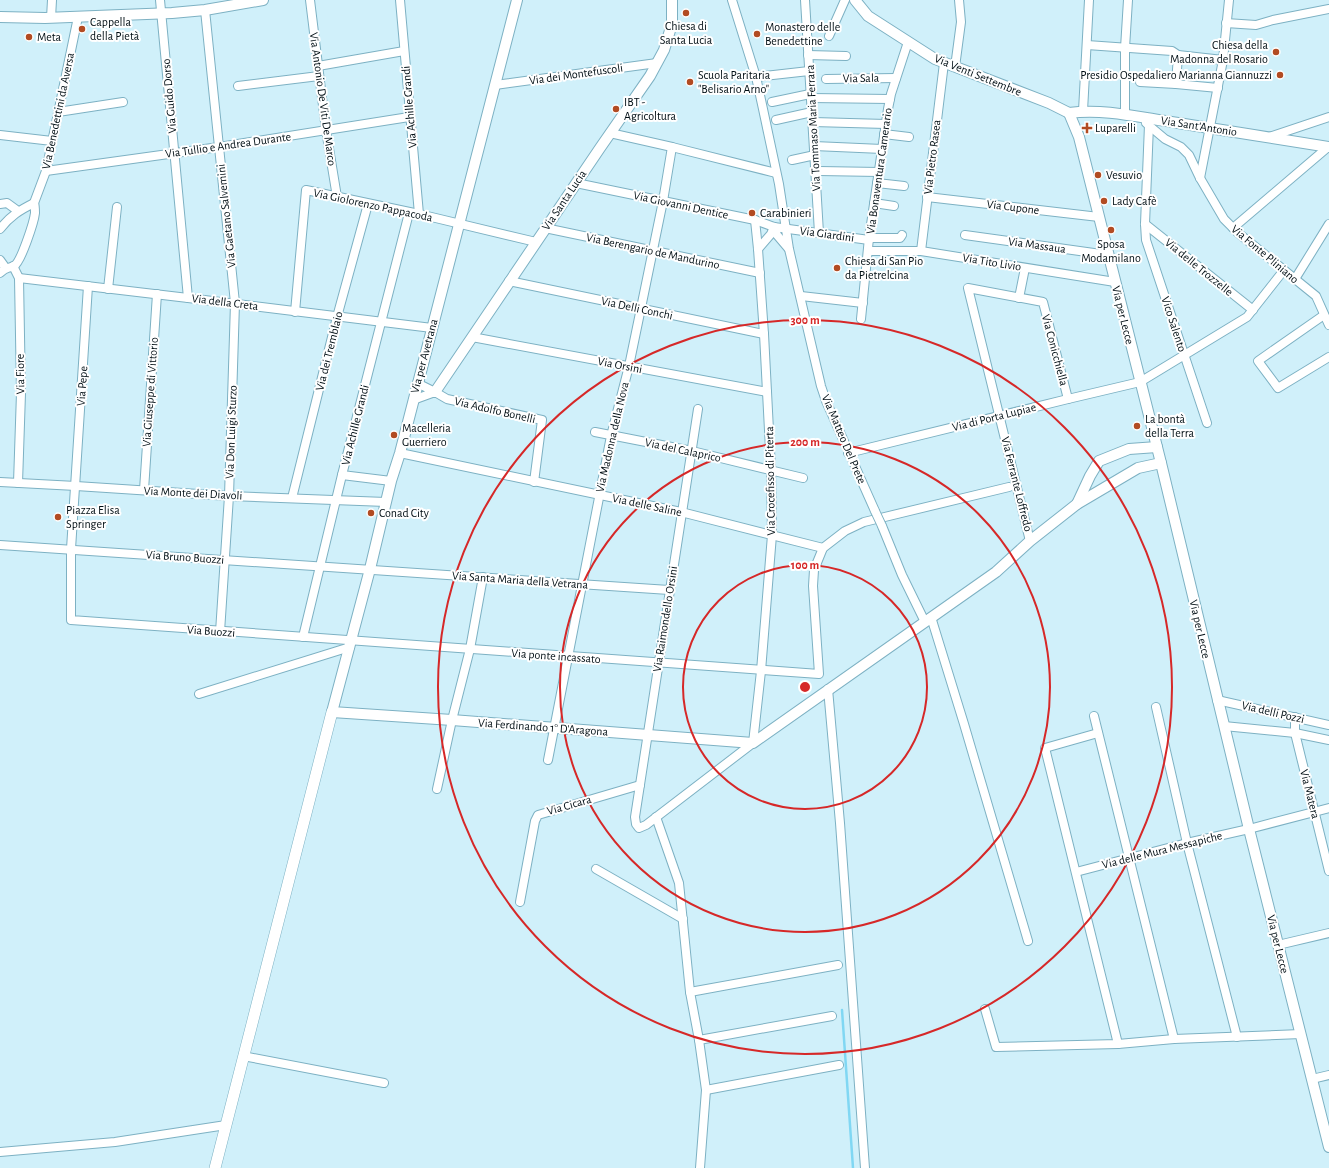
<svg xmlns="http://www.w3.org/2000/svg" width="1329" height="1168" font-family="'Alegreya Sans',sans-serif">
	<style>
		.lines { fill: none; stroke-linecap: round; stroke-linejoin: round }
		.stream { stroke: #80d7f3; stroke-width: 2.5 }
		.minor-casing { stroke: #7db1c3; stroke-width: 10 }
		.tertiary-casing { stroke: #7db1c3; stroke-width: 12 }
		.secondary-casing { stroke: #7db1c3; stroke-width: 12 }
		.minor { stroke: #fff; stroke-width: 8 }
		.tertiary { stroke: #fff; stroke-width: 10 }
		.secondary { stroke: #fff; stroke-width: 11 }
		.minor-bridge-casing { stroke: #7db1c3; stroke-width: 10; stroke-linecap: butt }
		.minor-bridge { stroke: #fff; stroke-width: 8 }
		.ring { fill: none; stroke: #d62828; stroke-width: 2 }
		.poi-dot { fill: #b24b22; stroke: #fff; stroke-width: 1.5 }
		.labels { text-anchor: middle; stroke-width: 4; stroke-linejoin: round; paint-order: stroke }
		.poi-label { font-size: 12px; fill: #000e14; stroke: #fff; text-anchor: start }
		.street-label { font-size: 12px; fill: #000e14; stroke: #fff }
		.centre { fill: #d62828; stroke: #fff; stroke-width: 2 }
		.ring-label { font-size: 12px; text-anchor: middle; font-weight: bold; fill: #d62828; stroke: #fff; stroke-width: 4; stroke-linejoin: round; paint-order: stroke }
	</style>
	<rect width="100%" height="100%" fill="#d0f0fa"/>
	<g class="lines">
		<polyline class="stream" points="842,1010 853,1168"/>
		<defs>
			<g id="minor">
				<polyline points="160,0 188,298"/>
				<polyline points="310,0 326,130 337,197"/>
				<polyline points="400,0 419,214"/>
				<polyline points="732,0 756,77 763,109 779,184 789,249 821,386 826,401 875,511"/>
				<polyline points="805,0 819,233"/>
				<polyline points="205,10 235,303 229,496 220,632"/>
				<polyline points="51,18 52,0"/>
				<polyline points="1226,23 1256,25 1273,20 1329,9"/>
				<polyline points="829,36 845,0"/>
				<polyline points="1087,45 1172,51 1178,55 1223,60"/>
				<polyline points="808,55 846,56"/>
				<polyline points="1178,55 1176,84 1218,88"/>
				<polyline points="318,66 404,51"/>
				<polyline points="955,67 961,22 959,0"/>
				<polyline points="756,77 809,71"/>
				<polyline points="826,79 896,78"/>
				<polyline points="1140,82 1176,84"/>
				<polyline points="495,85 657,63"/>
				<polyline points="238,86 319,76"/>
				<polyline points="811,98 890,99"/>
				<polyline points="772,102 810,94"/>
				<polyline points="1083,111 1089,0"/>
				<polyline points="58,112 123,102"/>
				<polyline points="1125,115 1125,48 1128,0"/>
				<polyline points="776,120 812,112"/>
				<polyline points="813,122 886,124"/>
				<polyline points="1146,123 1165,139 1181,147 1189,155 1200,178 1224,219 1237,232 1316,296 1329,325"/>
				<polyline points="1149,125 1145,224 1146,240 1207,423"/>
				<polyline points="610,133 672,147 776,173"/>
				<polyline points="884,134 909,137"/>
				<polyline points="0,135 52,141"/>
				<polyline points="1269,137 1329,117"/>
				<polyline points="814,146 882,149"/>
				<polyline points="792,160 815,155"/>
				<polyline points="46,171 219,147 409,117"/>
				<polyline points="819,171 879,172"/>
				<polyline points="1200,178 1223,60 1229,0"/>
				<polyline points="576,183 755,220 774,227 869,240"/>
				<polyline points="877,183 904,186"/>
				<polyline points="927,197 1099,217"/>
				<polyline points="34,203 46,171 78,17"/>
				<polyline points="874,203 894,206"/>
				<polyline points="0,204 7,203 18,211"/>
				<polyline points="1145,224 1253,310"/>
				<polyline points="774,227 777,235 788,248"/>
				<polyline points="545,228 760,273"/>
				<polyline points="1233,228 1328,147"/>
				<path d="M 0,229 C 10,216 20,210 34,203 C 35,206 35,210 35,213 C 34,222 21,262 14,266 C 8,269 7,266 0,273"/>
				<polyline points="965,235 1108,255"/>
				<polyline points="869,238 900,238 902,235"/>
				<polyline points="758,249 771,234 774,227"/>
				<polyline points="868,251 921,251 1115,282"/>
				<polyline points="921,251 944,63"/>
				<polyline points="0,260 5,267"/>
				<polyline points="13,266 19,278 21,393 18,483"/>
				<polyline points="19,278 188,298 432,328"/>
				<polyline points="1295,279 1329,224"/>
				<polyline points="509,281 764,334"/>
				<polyline points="88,286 71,549 71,620 819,674 813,586 814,570 823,548 845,531 864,522 1009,487"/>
				<polyline points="108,289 117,207"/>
				<polyline points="801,296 863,303"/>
				<polyline points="1019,298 1025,268"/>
				<polyline points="295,312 306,190 419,214 536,242"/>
				<polyline points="1324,315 1258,361 1278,388 1329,357"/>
				<polyline points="861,319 869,238 888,109 891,94 908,42"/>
				<polyline points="472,337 767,392"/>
				<polyline points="435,392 447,399 542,420 534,482"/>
				<polyline points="413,400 435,392 417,383"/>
				<polyline points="698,409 635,817 636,824 639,828 646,825 753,743 761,671 772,535 771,469 764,334 758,249 755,220"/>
				<polyline points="595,432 692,451 803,478"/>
				<polyline points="400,453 681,512 823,548"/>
				<polyline points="848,453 1068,399 1140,382 1247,317 1284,270"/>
				<polyline points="342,475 391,481"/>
				<polyline points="0,482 76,486 229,496 386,502"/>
				<polyline points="144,490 157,294"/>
				<polyline points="292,498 337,317 368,204"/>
				<polyline points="882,526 902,575 925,622"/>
				<polyline points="1030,541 968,288 1043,302 1068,399"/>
				<polyline points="0,545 669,590"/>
				<polyline points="931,617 964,724 1028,941"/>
				<polyline points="303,637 342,475 409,213"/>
				<polyline points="828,689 840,823 865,1168"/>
				<polyline points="199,694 350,647"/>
				<polyline points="1217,700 1329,725"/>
				<polyline points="1156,707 1187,843 1237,1037"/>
				<polyline points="1094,716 1174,1039"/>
				<polyline points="1295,717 1295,733 1329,871"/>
				<polyline points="1224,726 1295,733 1329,740"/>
				<polyline points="1098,733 1045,748 1118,1044"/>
				<polyline points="548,760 611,436 629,366 641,308 663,201 672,147"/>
				<polyline points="437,789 452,720 470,649 483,577"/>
				<polyline points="656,817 679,883 690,992 699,1040 706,1090 700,1168"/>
				<polyline points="596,869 683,919"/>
				<polyline points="1076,872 1187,843 1249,829 1329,808"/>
				<polyline points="520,902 535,821 538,815 640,785"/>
				<polyline points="1278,945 1329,933"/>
				<polyline points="690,992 838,965"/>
				<polyline points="985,1009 996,1047 1118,1044 1174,1039 1301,1034"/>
				<polyline points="699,1040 832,1016"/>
				<polyline points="243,1056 384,1083"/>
				<polyline points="1312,1079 1329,1075"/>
				<polyline points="706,1090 839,1065"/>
				<polyline points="0,1152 115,1142 226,1125"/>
			</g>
			<g id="tertiary">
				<polyline points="517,0 400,453 391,481 370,569 332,712 452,720 753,743 996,572 1030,541 1077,504 1138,468 1161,463"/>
				<polyline points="855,0 868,16 935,59 1049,103 1069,113"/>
				<polyline points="0,17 45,18 172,13 205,10 263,0"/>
				<polyline points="1069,113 1079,137 1161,463 1249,829 1329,1147"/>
				<path d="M 1069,113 C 1105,108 1142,118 1178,123 C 1228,131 1279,139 1329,147"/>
				<polyline points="435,392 600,148 650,76 664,50 672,24 672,0"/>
				<polyline points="1077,504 1090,476 1099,461 1129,449 1157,447"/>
			</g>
			<polyline id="secondary" points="215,1168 332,712"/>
		</defs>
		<use href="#minor" class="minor-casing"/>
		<use href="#tertiary" class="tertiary-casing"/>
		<use href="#secondary" class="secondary-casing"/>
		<use href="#minor" class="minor"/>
		<use href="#tertiary" class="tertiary"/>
		<use href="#secondary" class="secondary"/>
		<defs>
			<polyline id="minor-bridge" points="875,511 882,526"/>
		</defs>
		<use href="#minor-bridge" class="minor-bridge-casing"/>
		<use href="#minor-bridge" class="minor-bridge"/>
	</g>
	<g class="ring">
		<circle cx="805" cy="687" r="122"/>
		<circle cx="805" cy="687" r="245"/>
		<circle cx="805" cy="687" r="367"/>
	</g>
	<g class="poi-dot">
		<circle cx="686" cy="13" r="4"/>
		<circle cx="82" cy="29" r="4"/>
		<circle cx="757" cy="34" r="4"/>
		<circle cx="29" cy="37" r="4"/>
		<circle cx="1276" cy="52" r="4"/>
		<circle cx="1280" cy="75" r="4"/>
		<circle cx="690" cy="82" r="4"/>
		<circle cx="616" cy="109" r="4"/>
		<path d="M1085 122h4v4h4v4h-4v4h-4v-4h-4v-4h4z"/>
		<circle cx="1098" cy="175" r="4"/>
		<circle cx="1104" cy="201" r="4"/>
		<circle cx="752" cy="213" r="4"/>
		<circle cx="1111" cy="230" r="4"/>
		<circle cx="837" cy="268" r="4"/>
		<circle cx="1137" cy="426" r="4"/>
		<circle cx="394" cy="435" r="4"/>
		<circle cx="371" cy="513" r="4"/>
		<circle cx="58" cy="517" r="4"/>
	</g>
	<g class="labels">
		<g class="poi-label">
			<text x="90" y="26">Cappella<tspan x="90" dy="14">della Pietà</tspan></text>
			<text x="686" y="30" text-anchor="middle">Chiesa di<tspan x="686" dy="14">Santa Lucia</tspan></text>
			<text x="765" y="31">Monastero delle<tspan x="765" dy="14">Benedettine</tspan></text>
			<text x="37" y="41">Meta</text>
			<text x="1268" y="49" text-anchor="end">Chiesa della<tspan x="1268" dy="14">Madonna del Rosario</tspan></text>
			<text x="698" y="79">Scuola Paritaria<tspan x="698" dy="14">"Belisario Arno"</tspan></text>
			<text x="1272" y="79" text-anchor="end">Presidio Ospedaliero Marianna Giannuzzi</text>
			<text x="624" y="106">IBT -<tspan x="624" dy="14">Agricoltura</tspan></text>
			<text x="1095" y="132">Luparelli</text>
			<text x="1106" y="179">Vesuvio</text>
			<text x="1112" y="205">Lady Cafè</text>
			<text x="760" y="217">Carabinieri</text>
			<text x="1111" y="248" text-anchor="middle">Sposa<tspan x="1111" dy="14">Modamilano</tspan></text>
			<text x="845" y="265">Chiesa di San Pio<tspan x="845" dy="14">da Pietrelcina</tspan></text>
			<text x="1145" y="423">La bontà<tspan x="1145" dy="14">della Terra</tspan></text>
			<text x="402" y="432">Macelleria<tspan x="402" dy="14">Guerriero</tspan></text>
			<text x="66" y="514">Piazza Elisa<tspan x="66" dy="14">Springer</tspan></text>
			<text x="379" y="517">Conad City</text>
		</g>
		<g class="street-label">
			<text transform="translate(576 74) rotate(-8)" y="4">Via dei Montefuscoli</text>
			<text transform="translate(978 75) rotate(22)" y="4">Via Venti Settembre</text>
			<text transform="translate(861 78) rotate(-1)" y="4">Via Sala</text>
			<text transform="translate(169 96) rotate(-95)" y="4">Via Guido Dorso</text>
			<text transform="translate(323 99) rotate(82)" y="4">Via Antonio De Viti De Marco</text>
			<text transform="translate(409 107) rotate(-95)" y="4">Via Achille Grandi</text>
			<text transform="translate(58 111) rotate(-78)" y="4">Via Benedettini da Aversa</text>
			<text transform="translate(1199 126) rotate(9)" y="4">Via Sant'Antonio</text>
			<text transform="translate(813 128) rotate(-93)" y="4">Via Tommaso Maria Ferrara</text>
			<text transform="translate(228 145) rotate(-8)" y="4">Via Tullio e Andrea Durante</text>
			<text transform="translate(932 157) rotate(-83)" y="4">Via Pietro Rasea</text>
			<text transform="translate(879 171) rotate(-82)" y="4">Via Bonaventura Camerario</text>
			<text transform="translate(564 200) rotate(-56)" y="4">Via Santa Lucia</text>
			<text transform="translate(373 205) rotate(12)" y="4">Via Giolorenzo Pappacoda</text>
			<text transform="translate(681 205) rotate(12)" y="4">Via Giovanni Dentice</text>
			<text transform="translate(1013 207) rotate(7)" y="4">Via Cupone</text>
			<text transform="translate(226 216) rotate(-96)" y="4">Via Gaetano Salvemini</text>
			<text transform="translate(827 234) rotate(8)" y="4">Via Giardini</text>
			<text transform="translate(1037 245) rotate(8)" y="4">Via Massaua</text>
			<text transform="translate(653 251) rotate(12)" y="4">Via Berengario de Mandurino</text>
			<text transform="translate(1265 254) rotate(40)" y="4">Via Fonte Pliniano</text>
			<text transform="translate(992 262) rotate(9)" y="4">Via Tito Livio</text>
			<text transform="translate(1199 267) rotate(39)" y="4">Via delle Trozzelle</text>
			<text transform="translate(225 302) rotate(7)" y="4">Via della Creta</text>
			<text transform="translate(637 308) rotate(12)" y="4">Via Delli Conchi</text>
			<text transform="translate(1123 315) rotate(76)" y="4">Via per Lecce</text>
			<text transform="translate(1174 324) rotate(72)" y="4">Vico Salento</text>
			<text transform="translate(1055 350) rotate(75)" y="4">Via Conicchiella</text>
			<text transform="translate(329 351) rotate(-76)" y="4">Via dei Tremblaio</text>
			<text transform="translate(424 356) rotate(-75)" y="4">Via per Avetrana</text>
			<text transform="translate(620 365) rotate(11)" y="4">Via Orsini</text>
			<text transform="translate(20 374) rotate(-91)" y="4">Via Fiore</text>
			<text transform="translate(82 386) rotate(-86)" y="4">Via Pepe</text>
			<text transform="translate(150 392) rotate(-86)" y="4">Via Giuseppe di Vittorio</text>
			<text transform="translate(495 410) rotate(13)" y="4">Via Adolfo Bonelli</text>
			<text transform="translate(994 417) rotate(-14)" y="4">Via di Porta Lupiae</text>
			<text transform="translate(355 425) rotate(-76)" y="4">Via Achille Grandi</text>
			<text transform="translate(231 432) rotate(-88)" y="4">Via Don Luigi Sturzo</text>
			<text transform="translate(612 437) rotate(-77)" y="4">Via Madonna della Nova</text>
			<text transform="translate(844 439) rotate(67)" y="4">Via Matteo Del Prete</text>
			<text transform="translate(683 450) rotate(12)" y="4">Via del Calaprico</text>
			<text transform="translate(770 481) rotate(-91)" y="4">Via Crocefisso di Piterta</text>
			<text transform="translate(1017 484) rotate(76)" y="4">Via Ferrante Loffredo</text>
			<text transform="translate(193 493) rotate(3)" y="4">Via Monte dei Diavoli</text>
			<text transform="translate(647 505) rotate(12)" y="4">Via delle Saline</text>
			<text transform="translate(185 557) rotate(4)" y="4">Via Bruno Buozzi</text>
			<text transform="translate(520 580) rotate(4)" y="4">Via Santa Maria della Vetrana</text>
			<text transform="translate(665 619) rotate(-81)" y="4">Via Raimondello Orsini</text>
			<text transform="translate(1200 629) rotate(77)" y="4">Via per Lecce</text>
			<text transform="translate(211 631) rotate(4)" y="4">Via Buozzi</text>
			<text transform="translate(556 656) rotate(4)" y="4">Via ponte incassato</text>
			<text transform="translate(1273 712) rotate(13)" y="4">Via delli Pozzi</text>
			<text transform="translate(543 727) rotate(4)" y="4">Via Ferdinando 1° D'Aragona</text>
			<text transform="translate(1310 794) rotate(76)" y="4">Via Matera</text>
			<text transform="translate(569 805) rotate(-16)" y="4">Via Cicara</text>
			<text transform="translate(1162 850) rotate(-14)" y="4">Via delle Mura Messapiche</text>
			<text transform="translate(1278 944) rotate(76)" y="4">Via per Lecce</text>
		</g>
	</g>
	<circle cx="805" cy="687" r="6" class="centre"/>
	<g class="ring-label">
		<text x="805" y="324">300 m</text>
		<text x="805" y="446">200 m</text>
		<text x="805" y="569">100 m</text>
	</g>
</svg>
